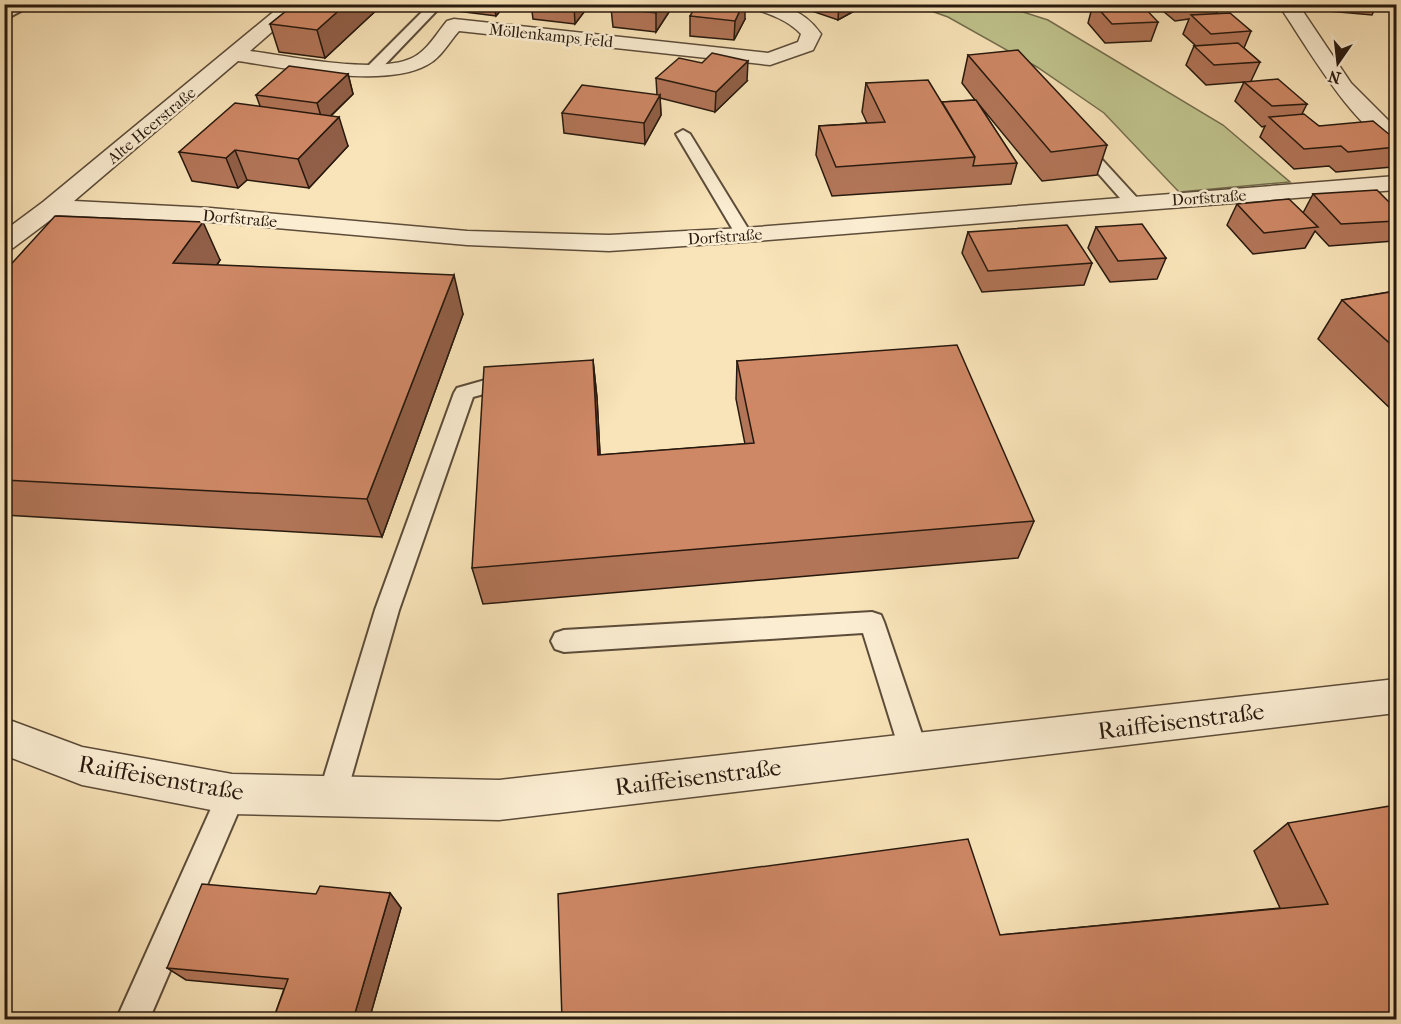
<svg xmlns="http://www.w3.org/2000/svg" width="1401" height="1024" font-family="'IM FELL French Canon',serif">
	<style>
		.green { fill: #c0c38d; stroke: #746e4e; stroke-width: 1.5 }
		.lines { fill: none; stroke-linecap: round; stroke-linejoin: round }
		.service-casing { stroke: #5c4c39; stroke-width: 4 }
		.minor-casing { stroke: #5c4c39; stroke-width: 3 }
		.service { fill: #fbedd2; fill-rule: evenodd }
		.minor { fill: #fbedd2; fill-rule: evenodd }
		.wall { fill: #b27558; stroke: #27190e; stroke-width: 1.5 }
		.shaded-wall { fill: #915f47; stroke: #27190e; stroke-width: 1.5 }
		.building { fill: #cf8866; stroke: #27190e; stroke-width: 1.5 }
		.labels { text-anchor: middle; stroke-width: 5; stroke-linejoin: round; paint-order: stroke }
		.far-street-label { font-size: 16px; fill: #27190e; stroke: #fbedd2 }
		.near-street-label { font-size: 24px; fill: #27190e; stroke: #fbedd2 }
	</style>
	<rect width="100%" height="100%" fill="#f9e4b9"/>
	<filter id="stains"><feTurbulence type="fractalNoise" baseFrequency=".00333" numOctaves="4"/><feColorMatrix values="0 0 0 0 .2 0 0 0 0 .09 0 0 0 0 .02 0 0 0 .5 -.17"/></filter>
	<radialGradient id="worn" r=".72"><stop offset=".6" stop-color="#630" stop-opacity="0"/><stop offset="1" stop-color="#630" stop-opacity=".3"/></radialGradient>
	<polygon class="green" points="914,5 1001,5 1048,20 1223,125 1290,182 1179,192 1104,113 1037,67 948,17"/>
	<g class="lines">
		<defs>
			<g id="service">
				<polygon points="12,4 24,4 21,11 4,20 4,10"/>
				<polygon points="430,4 443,4 376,74 366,74 364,71 366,68"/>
				<polygon points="683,130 690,134 752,235 750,239 738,239 736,235 676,134"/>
				<polygon points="1080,139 1085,141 1139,200 1141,203 1139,206 1127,206 1075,147 1072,144"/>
				<polygon points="510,373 517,375 520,380 517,385 473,397 399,610 346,796 342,806 332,809 322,806 318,796 375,610 454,393 457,388"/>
				<polygon points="872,612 881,615 884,622 928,752 924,761 914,765 904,761 900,752 863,633 564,652 555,649 551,641 555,633 564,630"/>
				<polygon points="232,781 242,784 246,794 149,1020 116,1020 222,784"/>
			</g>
			<g id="minor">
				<path d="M 283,4 L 304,4 L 250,51 C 290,56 376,75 412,58 C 427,51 437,33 447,21 L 454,19 L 768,53 L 798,42 L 801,34 C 788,20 770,14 752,8 L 749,4 C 779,4 802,7 821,34 L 813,50 L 770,65 L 459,31 C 449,42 441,58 427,65 C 384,89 287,68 238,61 L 74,201 L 210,208 L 467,231 L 609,235 L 744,228 L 1396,176 L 1396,190 L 744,242 L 609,251 L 467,245 L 210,222 L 57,215 L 13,248 L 4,250 L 4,231 L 43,202 Z"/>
				<path d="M 1278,4 L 1297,4 L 1300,7 L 1351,83 L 1396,128 L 1396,144 C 1357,137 1302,38 1278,4 Z"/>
				<polygon points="1396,679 1396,713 499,820 232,814 82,785 4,755 4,718 82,747 232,774 499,780"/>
			</g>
		</defs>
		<use href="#service" class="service-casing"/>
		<use href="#minor" class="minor-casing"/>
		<use href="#service" class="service"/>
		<use href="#minor" class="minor"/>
	</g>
	<g class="wall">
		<polygon points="295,4 383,4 325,58 279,52 270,24"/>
		<polygon points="455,4 506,4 496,16 457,11"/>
		<polygon points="531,4 590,4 575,24 533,19"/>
		<polygon points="800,4 867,4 838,20 800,7"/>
		<polygon points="1093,4 1158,22 1151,41 1105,43 1088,23"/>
		<polygon points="1158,4 1220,4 1216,14 1251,31 1244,48 1260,62 1251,81 1307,104 1302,114 1319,126 1396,140 1396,160 1392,167 1336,172 1329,166 1294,169 1260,137 1265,126 1262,127 1235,101 1244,82 1206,85 1186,65 1194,46 1196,46 1183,34 1189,19 1175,21 1157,6"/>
		<polygon points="1325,4 1377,4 1372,15 1328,11"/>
		<polygon points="611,8 669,12 656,32 613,27"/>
		<polygon points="690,16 745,19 734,40 690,36"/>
		<polygon points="968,55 1107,145 1097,175 1042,181 977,102 1017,163 1011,184 832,196 816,155 819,126 867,123 862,112 866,83 942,102 975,100 962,83"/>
		<polygon points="348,74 353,94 331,116 348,146 309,188 247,180 238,188 192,181 179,152 260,106 256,95"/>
		<polygon points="656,78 747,81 715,112 660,98 661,115 645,144 564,133 562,113 657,95"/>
		<polygon points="1313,194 1396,209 1396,238 1394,241 1329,246 1315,231 1305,248 1253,254 1227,225 1237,204 1303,213"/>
		<polygon points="1096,227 1166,258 1157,279 1110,282 1088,248"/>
		<polygon points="968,232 1092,263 1084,285 982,292 962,253"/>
		<polygon points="220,260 217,265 463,314 382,537 4,515 4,272"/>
		<polygon points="1396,291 1396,414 1318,339 1342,300"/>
		<polygon points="593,360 597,398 600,455 745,444 736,399 737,361 1034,521 1018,558 483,604 472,568"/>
		<polygon points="1288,823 1396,1020 1000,935 1280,908 1254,851"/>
		<polygon points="390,893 401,908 369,1020 273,1020 284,989 186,980 167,968"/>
	</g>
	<g class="shaded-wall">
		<polygon points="346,4 383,4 325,58 317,30"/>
		<polygon points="494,4 506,4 496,16"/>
		<polygon points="574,4 590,4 575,24 574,5"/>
		<polygon points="661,4 668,4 669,12 656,32 656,13"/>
		<polygon points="743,4 745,4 745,19 734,40 735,21"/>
		<polygon points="839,4 867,4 838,20"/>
		<polygon points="748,61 747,81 715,112 716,92"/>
		<polygon points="348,74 353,94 323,123 317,103"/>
		<polygon points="660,95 661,115 645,144 644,123"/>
		<polygon points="339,117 348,146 309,188 298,159"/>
		<polygon points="235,150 247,180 238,188 226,158"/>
		<polygon points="203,222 220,260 193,301 173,263"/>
		<polygon points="454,275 463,314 382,537 367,499"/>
		<polygon points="593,360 597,398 602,493 598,455"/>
		<polygon points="390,893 401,908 369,1020 353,1020"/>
	</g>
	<g class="building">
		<polygon points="295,4 346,4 317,30 270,24"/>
		<polygon points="614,4 661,4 656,13 611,8"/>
		<polygon points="697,4 743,4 735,21 690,16"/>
		<polygon points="1094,4 1141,4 1158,22 1112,24"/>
		<polygon points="1230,13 1251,31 1211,34 1191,15"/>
		<polygon points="1238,43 1260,62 1214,65 1194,46"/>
		<polygon points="1018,50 1107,145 1051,152 968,55"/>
		<polygon points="712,53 748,61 716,92 656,78 679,58 702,63"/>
		<polygon points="289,66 348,74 317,103 256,95"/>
		<polygon points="1278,79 1307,104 1272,106 1244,82"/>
		<polygon points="928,80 975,157 836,167 819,126 885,122 866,83"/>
		<polygon points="582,85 660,95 644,123 562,113"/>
		<polygon points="976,100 1017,163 973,166 975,157 942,102"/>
		<polygon points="235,103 339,117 298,159 235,150 226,158 179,152"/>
		<polygon points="1304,114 1319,126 1373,121 1396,140 1396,147 1348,152 1341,146 1304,149 1269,117"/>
		<polygon points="1377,190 1396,209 1396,221 1341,224 1313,194"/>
		<polygon points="1289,199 1318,227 1264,233 1237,204"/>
		<polygon points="55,216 203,222 173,263 454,275 367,499 4,480 4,272"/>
		<polygon points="1142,224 1166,258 1118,261 1096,227"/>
		<polygon points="1067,225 1092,263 988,271 968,232"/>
		<polygon points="1396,291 1396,349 1342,300"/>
		<polygon points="957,345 1034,521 472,568 484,367 593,360 598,455 754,443 737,361"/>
		<polygon points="1396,805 1396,1020 562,1020 558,894 968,839 1000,935 1328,904 1288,823"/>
		<polygon points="202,884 316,894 320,886 390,893 353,1020 273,1020 288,979 167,968"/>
	</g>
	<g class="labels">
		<g class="far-street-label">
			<text transform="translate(551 35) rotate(6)" y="6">Möllenkamps Feld</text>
			<text transform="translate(151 125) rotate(-40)" y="6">Alte Heerstraße</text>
			<text transform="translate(1209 197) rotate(-4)" y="6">Dorfstraße</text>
			<text transform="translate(240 218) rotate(5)" y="6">Dorfstraße</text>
			<text transform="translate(725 236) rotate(-4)" y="6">Dorfstraße</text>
		</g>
		<g class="near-street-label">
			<text transform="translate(1181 721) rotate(-7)" y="8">Raiffeisenstraße</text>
			<text transform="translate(698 777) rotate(-7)" y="8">Raiffeisenstraße</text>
			<text transform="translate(161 778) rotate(10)" y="8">Raiffeisenstraße</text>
		</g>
	</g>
	<rect width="1401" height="1024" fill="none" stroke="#f9e4b9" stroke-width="24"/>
	<rect x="6" y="6" width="1389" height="1012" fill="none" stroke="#27190e" stroke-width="3"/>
	<rect x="12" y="12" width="1377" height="1000" fill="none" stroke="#27190e" stroke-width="1.5"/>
	<g transform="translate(1338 63) rotate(194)" stroke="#fbedd2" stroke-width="4.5" paint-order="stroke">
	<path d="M0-4.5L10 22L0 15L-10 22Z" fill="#27190e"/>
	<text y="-9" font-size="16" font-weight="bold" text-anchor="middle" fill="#27190e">N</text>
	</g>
	<rect width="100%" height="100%" filter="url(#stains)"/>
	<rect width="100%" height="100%" fill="url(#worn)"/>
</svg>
